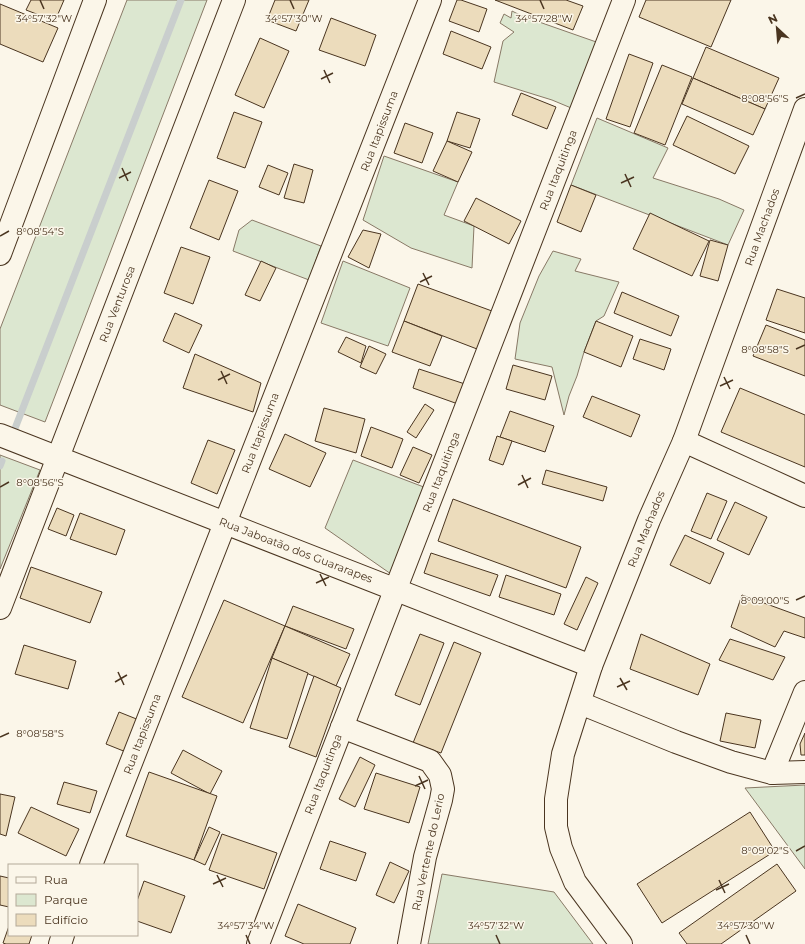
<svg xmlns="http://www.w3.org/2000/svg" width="805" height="944" font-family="Montserrat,sans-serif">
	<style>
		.green { fill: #dce7d0; stroke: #887966 }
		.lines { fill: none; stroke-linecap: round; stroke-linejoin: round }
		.stream { stroke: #c9cecd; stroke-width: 7 }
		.building { fill: #ecdcbc; stroke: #4a3520 }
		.minor-casing { stroke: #4a3520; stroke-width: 24 }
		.minor { stroke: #fbf6e9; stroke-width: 22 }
		.ticks { fill: none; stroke: #4a3520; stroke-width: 1.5 }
		.labels { text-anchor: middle; stroke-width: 3; stroke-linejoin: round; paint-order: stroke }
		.street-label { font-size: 11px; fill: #4a3520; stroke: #fbf6e9 }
		.ticks-label { font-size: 10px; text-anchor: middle; fill: #4a3520; stroke: #fbf6e9; stroke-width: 3; stroke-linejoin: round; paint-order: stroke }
	</style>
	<rect width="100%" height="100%" fill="#fbf6e9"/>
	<g class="green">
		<polygon points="127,0 207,0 45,422 0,405 0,329"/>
		<polygon points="512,11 522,16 602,44 576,110 552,100 494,82 503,41 514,32 500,23 504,14 511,18"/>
		<polygon points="597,118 668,148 653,178 719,199 744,210 728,245 571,185"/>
		<polygon points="384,156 458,182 444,215 474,226 472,268 411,248 363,220"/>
		<polygon points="252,220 321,246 309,280 233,251 239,230"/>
		<polygon points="553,251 581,259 575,271 619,282 604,316 596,321 584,352 577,376 569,396 564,415 552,367 515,359 520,323 539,276"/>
		<polygon points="343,261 410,288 388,346 321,323"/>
		<polygon points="0,455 40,470 0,569"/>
		<polygon points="353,460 429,489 391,574 325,528"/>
		<polygon points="805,785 805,869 745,788"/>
		<polygon points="442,874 554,892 593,944 428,944"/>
	</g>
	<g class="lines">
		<g class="stream">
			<polyline points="14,431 181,0"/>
			<polyline points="0,466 2,461"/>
		</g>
	</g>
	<g class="building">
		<polygon points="31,0 64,0 55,21 26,10"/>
		<polygon points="275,0 309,0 296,31 267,20"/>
		<polygon points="457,0 461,0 487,9 479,32 449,21"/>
		<polygon points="495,0 566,0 583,6 573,30"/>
		<polygon points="646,0 731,0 711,47 639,17"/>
		<polygon points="0,4 58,28 43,62 0,44"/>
		<polygon points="331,18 376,35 365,66 319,50"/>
		<polygon points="451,31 491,47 482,69 443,54"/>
		<polygon points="260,38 289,51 264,108 235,95"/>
		<polygon points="706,47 779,78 765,109 693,78"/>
		<polygon points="629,54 653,63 630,127 606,119"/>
		<polygon points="662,65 692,77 665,145 634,133"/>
		<polygon points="693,78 765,109 753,135 682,104"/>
		<polygon points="521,93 556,107 547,129 512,115"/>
		<polygon points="234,112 262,122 245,168 217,158"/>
		<polygon points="457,112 480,119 470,148 447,141"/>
		<polygon points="687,116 749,146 735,174 673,145"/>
		<polygon points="405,123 433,133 422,163 394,153"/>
		<polygon points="447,141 472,152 458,182 433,171"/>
		<polygon points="294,164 313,170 304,203 284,198"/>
		<polygon points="268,165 288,173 279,195 259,187"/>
		<polygon points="209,180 238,191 219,240 190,228"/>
		<polygon points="571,185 596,195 581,232 557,222"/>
		<polygon points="476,198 521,221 509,244 464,221"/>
		<polygon points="650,213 709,241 692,276 633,249"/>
		<polygon points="363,230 381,234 369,268 348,257"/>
		<polygon points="710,240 728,245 718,281 700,276"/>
		<polygon points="181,247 210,257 193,304 164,293"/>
		<polygon points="261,261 276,268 260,301 245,295"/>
		<polygon points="418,284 492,311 477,349 404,321"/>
		<polygon points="777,289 805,298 805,333 766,320"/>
		<polygon points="622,292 679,316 671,336 614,313"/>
		<polygon points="175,313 202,325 189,353 163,341"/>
		<polygon points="404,321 442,336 430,366 392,352"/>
		<polygon points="596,321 633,336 621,367 584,352"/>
		<polygon points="766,325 805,340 805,376 753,356"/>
		<polygon points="346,337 366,346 361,363 338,352"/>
		<polygon points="640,339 671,349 664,370 633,359"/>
		<polygon points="369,346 386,354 376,374 360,367"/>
		<polygon points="195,354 261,383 253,412 183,388"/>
		<polygon points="513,365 552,376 545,400 506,389"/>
		<polygon points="419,369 465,384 458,404 413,388"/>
		<polygon points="740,388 805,415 805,467 721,432"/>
		<polygon points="592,396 640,415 631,437 583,417"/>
		<polygon points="425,404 434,410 416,438 407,432"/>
		<polygon points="324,408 365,419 356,453 315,441"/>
		<polygon points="510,411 554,426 545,452 500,437"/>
		<polygon points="371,427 403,439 392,468 361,456"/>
		<polygon points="285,434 326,453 310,487 269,469"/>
		<polygon points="497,436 512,441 503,465 489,460"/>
		<polygon points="208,440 235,450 217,494 191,483"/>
		<polygon points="413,447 432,455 419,483 400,475"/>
		<polygon points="546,470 607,487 603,501 542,484"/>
		<polygon points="707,493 727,501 711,539 691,531"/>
		<polygon points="453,499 581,547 566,588 438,541"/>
		<polygon points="735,502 767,517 749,555 717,540"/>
		<polygon points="57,508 74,515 66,536 48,529"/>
		<polygon points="80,513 125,530 116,555 70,539"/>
		<polygon points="685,535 724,553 710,584 670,565"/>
		<polygon points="431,553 498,575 490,596 424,573"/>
		<polygon points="31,567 102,592 90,623 20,598"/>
		<polygon points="506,575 561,594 554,615 499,597"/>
		<polygon points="586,577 598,583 577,630 564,624"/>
		<polygon points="742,595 805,618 805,638 784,631 775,647 731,627"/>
		<polygon points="224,600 285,626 243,723 182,697"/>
		<polygon points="293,606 354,629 346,649 285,626"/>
		<polygon points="285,626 350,654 336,686 272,658"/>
		<polygon points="420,634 444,643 420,705 395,695"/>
		<polygon points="641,634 710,664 698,695 630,669"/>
		<polygon points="730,639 785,657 773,680 719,660"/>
		<polygon points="454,642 481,653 441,753 413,743"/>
		<polygon points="24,645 76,661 68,689 15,674"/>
		<polygon points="272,658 308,673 287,739 250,728"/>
		<polygon points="314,676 341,688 316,757 289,747"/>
		<polygon points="119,712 139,720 126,752 106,744"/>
		<polygon points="726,713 761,720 755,748 720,741"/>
		<polygon points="805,733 805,755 801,755 800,744"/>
		<polygon points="183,750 222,771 210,794 171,773"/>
		<polygon points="360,757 375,765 355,807 339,799"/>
		<polygon points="149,772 217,796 194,860 126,836"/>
		<polygon points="376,773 420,787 409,823 364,809"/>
		<polygon points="64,782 97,791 90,813 57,804"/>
		<polygon points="0,794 15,797 6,836 0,834"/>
		<polygon points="31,807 79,829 66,856 18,833"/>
		<polygon points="750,812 775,851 662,923 637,884"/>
		<polygon points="209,827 220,832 205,865 194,860"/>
		<polygon points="222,834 277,853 264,889 209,870"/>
		<polygon points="330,841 366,853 356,881 320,869"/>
		<polygon points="390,862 409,871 394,903 376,895"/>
		<polygon points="777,864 796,891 721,944 687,944 679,933"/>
		<polygon points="0,876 9,878 9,907 0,905"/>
		<polygon points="144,881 185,896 171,933 137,921 137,901"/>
		<polygon points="298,904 356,928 350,944 304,944 285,936"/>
		<polygon points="9,926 9,935 32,935 29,944 6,944 3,943"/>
	</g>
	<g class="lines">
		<defs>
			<g id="minor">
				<polyline points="0,254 95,0"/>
				<polyline points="0,435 591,666"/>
				<polyline points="684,441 805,496"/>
				<polyline points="0,608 234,0"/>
				<polyline points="580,703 676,742 731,762 772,773 805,772"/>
				<polyline points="342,727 430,761 440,775 443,789 441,800 425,857 409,944"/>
				<polyline points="772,773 805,692"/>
				<polyline points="91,865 430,0"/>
				<polyline points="60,944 63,935"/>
				<polyline points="258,944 624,0"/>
				<polyline points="621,944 575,882 561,848 556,827 556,799 563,754 591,666 649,520 684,441 805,109"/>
			</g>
		</defs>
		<use href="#minor" class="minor-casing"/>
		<use href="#minor" class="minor"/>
	</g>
	<path class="ticks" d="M 40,0 L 44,9M 290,0 L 294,9M 540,0 L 544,9M 324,70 L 330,83M 321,79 L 333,73M 796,98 L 805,94M 122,168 L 128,181M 625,174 L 631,187M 119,178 L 131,172M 621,183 L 634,177M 0,236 L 9,231M 423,273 L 429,285M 420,282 L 432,276M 796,349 L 805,345M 221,371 L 227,384M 724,377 L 730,389M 218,380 L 230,374M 720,386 L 733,380M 522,475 L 528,488M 518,485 L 531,478M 0,487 L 9,482M 320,574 L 326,586M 316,583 L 329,577M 796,600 L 805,596M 118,672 L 124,685M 620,678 L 627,690M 115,682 L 127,675M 617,687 L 630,681M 0,737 L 9,733M 419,776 L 425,789M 415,786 L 428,780M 796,851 L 805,846M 217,875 L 223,887M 719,880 L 725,893M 213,884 L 226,878M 716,890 L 729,884M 246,935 L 250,944M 496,935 L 500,944M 746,935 L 750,944"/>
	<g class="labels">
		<g class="street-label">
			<text transform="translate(379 131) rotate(-69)" y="4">Rua Itapissuma</text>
			<text transform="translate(558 170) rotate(-69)" y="4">Rua Itaquitinga</text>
			<text transform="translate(762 227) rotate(-70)" y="4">Rua Machados</text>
			<text transform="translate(117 304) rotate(-69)" y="4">Rua Venturosa</text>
			<text transform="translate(260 433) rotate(-69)" y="4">Rua Itapissuma</text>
			<text transform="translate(441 472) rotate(-69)" y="4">Rua Itaquitinga</text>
			<text transform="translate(646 529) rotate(-68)" y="4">Rua Machados</text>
			<text transform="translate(296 550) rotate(21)" y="4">Rua Jaboatão dos Guararapes</text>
			<text transform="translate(142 734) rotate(-69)" y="4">Rua Itapissuma</text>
			<text transform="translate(323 774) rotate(-69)" y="4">Rua Itaquitinga</text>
			<text transform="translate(428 852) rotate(-78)" y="4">Rua Vertente do Lerio</text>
		</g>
	</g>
	<g class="ticks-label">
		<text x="44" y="22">34°57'32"W</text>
		<text x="294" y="22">34°57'30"W</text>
		<text x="544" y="22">34°57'28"W</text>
		<text x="765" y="102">8°08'56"S</text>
		<text x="40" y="235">8°08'54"S</text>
		<text x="765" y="353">8°08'58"S</text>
		<text x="40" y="486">8°08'56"S</text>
		<text x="765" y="604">8°09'00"S</text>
		<text x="40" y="737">8°08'58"S</text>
		<text x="765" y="854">8°09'02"S</text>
		<text x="246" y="929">34°57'34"W</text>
		<text x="496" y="929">34°57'32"W</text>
		<text x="746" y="929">34°57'30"W</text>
	</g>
	<rect x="8" y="864" width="130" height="72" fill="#fbf6e9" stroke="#b4a999"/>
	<rect x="16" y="877" width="20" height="6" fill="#fbf6e9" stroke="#b4a999"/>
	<text x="44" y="884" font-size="12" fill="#4a3520">Rua</text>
	<rect x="16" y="894" width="20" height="12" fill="#dce7d0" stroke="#b4a999"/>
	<text x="44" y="904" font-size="12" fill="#4a3520">Parque</text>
	<rect x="16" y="914" width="20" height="12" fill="#ecdcbc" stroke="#b4a999"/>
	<text x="44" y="924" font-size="12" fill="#4a3520">Edifício</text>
	<g transform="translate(777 28) rotate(334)" stroke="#fbf6e9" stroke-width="3" paint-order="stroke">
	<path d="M0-3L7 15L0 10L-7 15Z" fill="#4a3520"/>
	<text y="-6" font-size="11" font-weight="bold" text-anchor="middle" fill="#4a3520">N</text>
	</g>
</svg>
